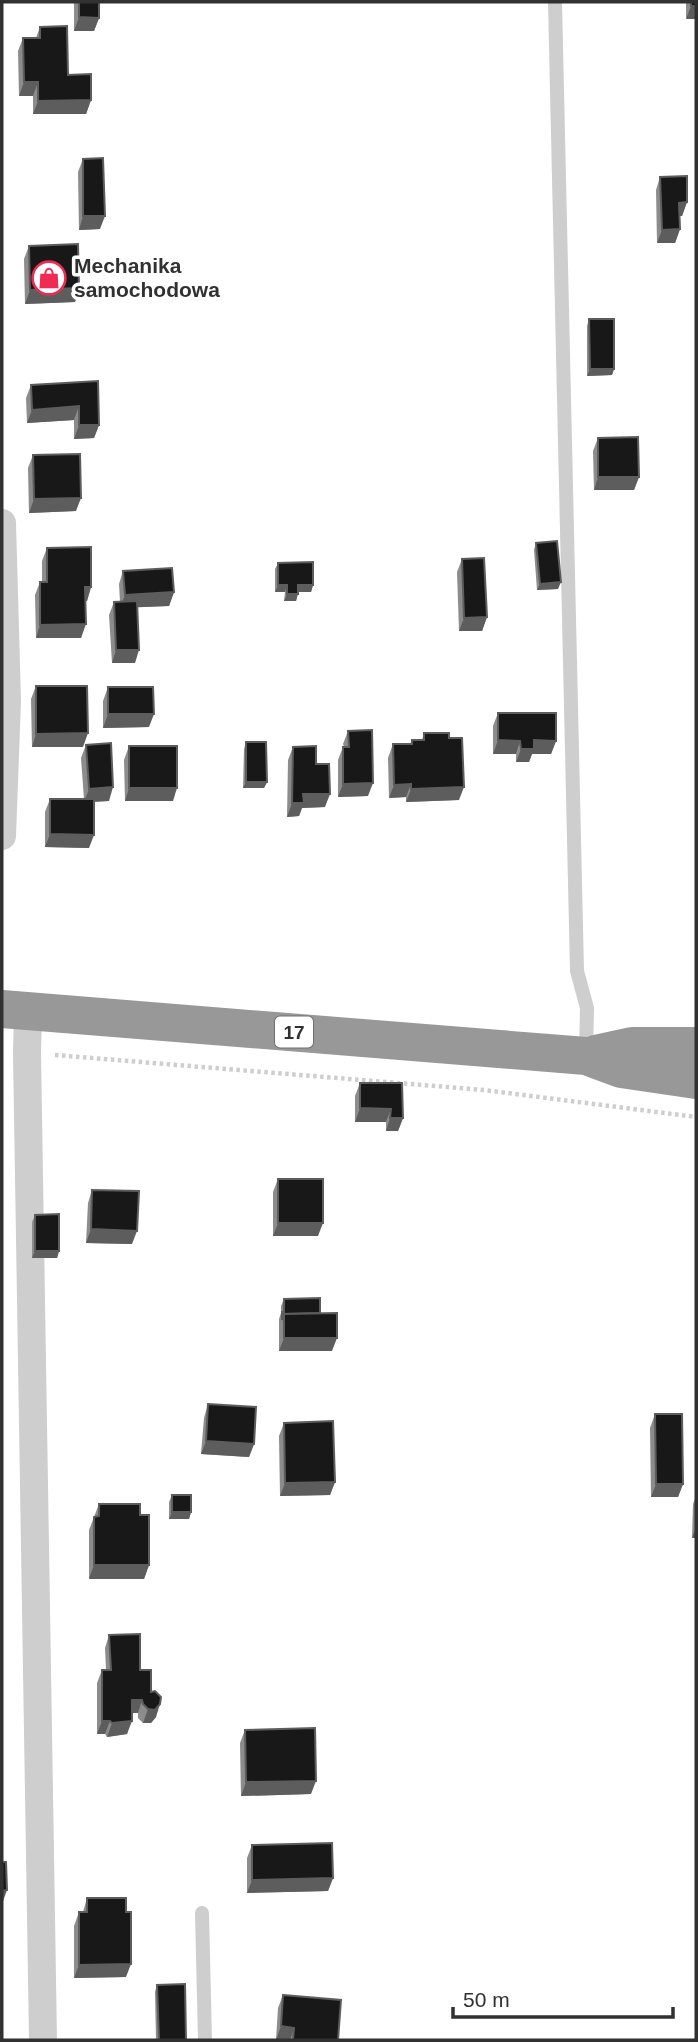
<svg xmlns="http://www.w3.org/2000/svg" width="698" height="2042" font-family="Arial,sans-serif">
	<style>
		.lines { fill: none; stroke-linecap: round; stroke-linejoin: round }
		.path { stroke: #cecece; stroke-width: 4.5; stroke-dasharray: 3.5 3.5; stroke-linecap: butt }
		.lane { stroke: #cecece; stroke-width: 14 }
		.street { stroke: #cecece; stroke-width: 28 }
		.highway { stroke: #989898; stroke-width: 38 }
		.wall { fill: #8c8c8c }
		.shaded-wall { fill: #5d5d5d }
		.building { fill: #181818; stroke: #5d5d5d; stroke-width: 2 }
		.labels { text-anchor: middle; stroke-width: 7; stroke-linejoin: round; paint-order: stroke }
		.shield { fill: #fff; stroke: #6f6f6f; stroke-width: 2 }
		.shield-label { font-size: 19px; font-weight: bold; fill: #313131 }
		.poi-label { font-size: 21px; font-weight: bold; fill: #313131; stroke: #fff; text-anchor: start }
	</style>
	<rect width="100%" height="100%" fill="#fff"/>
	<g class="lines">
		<polyline class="path" points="55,1055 484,1090 696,1117"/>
		<g class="lane">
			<polyline points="555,2 577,971 587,1008 586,1055"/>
			<polyline points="202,1913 205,2040"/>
		</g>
		<g class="street">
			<polyline points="2,523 7,701 2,836"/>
			<polyline points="28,1011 27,1053 43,2040"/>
		</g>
		<g class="highway">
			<polyline points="2,1009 586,1056 621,1069 696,1080"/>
			<polyline points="595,1054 632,1046 696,1046"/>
		</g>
	</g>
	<g class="wall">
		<polygon points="74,2 99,2 99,18 94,31 74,31"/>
		<polygon points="686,2 696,2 686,19"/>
		<polygon points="40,27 68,75 91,100 86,114 33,114 33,96 19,96 18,51 23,38 36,38"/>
		<polygon points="83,159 100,229 79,230 78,172"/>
		<polygon points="660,177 687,202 682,216 679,216 680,229 675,243 657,243 656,190"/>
		<polygon points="29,246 79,288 75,302 25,304 24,259"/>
		<polygon points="589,319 614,369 612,375 587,376 587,326"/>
		<polygon points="98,381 99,425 94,438 74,439 74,420 27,423 26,398 31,385"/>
		<polygon points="598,438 639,477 634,490 594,490 593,451"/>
		<polygon points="33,455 76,511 29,513 28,468"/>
		<polygon points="536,543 558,589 537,590 534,550"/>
		<polygon points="47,548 91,587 87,601 86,601 81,638 36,638 35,595 40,582 42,582 42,561"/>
		<polygon points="462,559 487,617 482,631 459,631 457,572"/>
		<polygon points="278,563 313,585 311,592 298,592 296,601 284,601 285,592 275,592 275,569"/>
		<polygon points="123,571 174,592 169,606 137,607 135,663 112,663 109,615 114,602 120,602 119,584"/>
		<polygon points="36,686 83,747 32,747 31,699"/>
		<polygon points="108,687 149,727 103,728 103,701"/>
		<polygon points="498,713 556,741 551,754 532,754 529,762 516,762 516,754 493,754 493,726"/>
		<polygon points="348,731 368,796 338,797 338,760 343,747 344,747 343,744"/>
		<polygon points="424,733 449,738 459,800 406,802 406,797 389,798 388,758 393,744 410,744 412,740 422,740"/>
		<polygon points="246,742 267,782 264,788 243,788 244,749"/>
		<polygon points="86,745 109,801 94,802 89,848 45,847 45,812 50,799 84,799 81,758"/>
		<polygon points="129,746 173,801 125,801 124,760"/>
		<polygon points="293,747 316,764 325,807 302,808 299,816 287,817 288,760"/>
		<polygon points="360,1083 403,1118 398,1131 386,1131 386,1122 355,1122 355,1096"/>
		<polygon points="278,1179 318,1236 273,1236 273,1192"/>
		<polygon points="92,1190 132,1244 86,1243 88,1203"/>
		<polygon points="35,1215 59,1251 57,1258 32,1258 32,1222"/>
		<polygon points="284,1299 320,1313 332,1351 279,1351 279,1319 281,1313 281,1306"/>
		<polygon points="208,1404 254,1444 249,1457 201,1454 204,1418"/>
		<polygon points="655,1414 683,1484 678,1497 651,1497 650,1428"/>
		<polygon points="284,1423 335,1482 330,1495 280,1496 279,1436"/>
		<polygon points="172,1495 191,1512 189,1519 169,1519 169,1502"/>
		<polygon points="696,1496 696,1538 692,1538 693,1504"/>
		<polygon points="99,1504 140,1515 149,1565 144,1579 89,1579 89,1530"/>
		<polygon points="109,1635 140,1670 151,1692 156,1717 151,1723 143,1723 138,1718 138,1713 132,1713 127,1734 107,1737 105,1734 97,1734 97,1683 102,1670 106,1670 105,1648"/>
		<polygon points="245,1730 311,1794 241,1796 240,1743"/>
		<polygon points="252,1845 333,1878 328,1891 247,1893 247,1858"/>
		<polygon points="87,1898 126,1912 126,1977 74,1978 74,1926 79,1912 83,1912"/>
		<polygon points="157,1985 186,2040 156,2040 155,1992"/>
		<polygon points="283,1995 338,2040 276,2040 278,2008"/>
	</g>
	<g class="shaded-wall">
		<polygon points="691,6 696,6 696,19 686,19"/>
		<polygon points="79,17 99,18 94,31 74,31"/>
		<polygon points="24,82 38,82 33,96 19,96"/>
		<polygon points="91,100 86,114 33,114 38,101"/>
		<polygon points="687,202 682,216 674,216 679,203"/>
		<polygon points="83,216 105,216 100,229 79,230"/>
		<polygon points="680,229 675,243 657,243 662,230"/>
		<polygon points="79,288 75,302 25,304 30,290"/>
		<polygon points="590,369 614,369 612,375 587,376"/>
		<polygon points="79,406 74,420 27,423 32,410"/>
		<polygon points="79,425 99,425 94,438 74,439"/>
		<polygon points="598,477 639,477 634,490 594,490"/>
		<polygon points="81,498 76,511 29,513 34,499"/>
		<polygon points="561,582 558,589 537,590 540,584"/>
		<polygon points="278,585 287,585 285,592 275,592"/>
		<polygon points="298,585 313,585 311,592 296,592"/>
		<polygon points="85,587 91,587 87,601 81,600"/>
		<polygon points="174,592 169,606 120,608 125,595"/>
		<polygon points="287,594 298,594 296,601 284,601"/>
		<polygon points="487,617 482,631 459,631 464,618"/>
		<polygon points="86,624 81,638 36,638 40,625"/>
		<polygon points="116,650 139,650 135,663 112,663"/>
		<polygon points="108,714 154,714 149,727 103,728"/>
		<polygon points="88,733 83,747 32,747 36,734"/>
		<polygon points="498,740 520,741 516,754 493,754"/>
		<polygon points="534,740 556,741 551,754 532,754 529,762 516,762 521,749"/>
		<polygon points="246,782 267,782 264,788 243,788"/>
		<polygon points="373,783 368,796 338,797 343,784"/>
		<polygon points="411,784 406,797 389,798 394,785"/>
		<polygon points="113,787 109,801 84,802 89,789"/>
		<polygon points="464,787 459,800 406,802 411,789"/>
		<polygon points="129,788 177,788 173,801 125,801"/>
		<polygon points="303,794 330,794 325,807 302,808 299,816 287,817 292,803"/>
		<polygon points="50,834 94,835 89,848 45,847"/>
		<polygon points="360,1108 391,1109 386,1122 355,1122"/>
		<polygon points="390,1118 403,1118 398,1131 386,1131"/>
		<polygon points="278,1223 323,1223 318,1236 273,1236"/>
		<polygon points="91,1229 137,1231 132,1244 86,1243"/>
		<polygon points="35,1251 59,1251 57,1258 32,1258"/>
		<polygon points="284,1338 337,1338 332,1351 279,1351"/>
		<polygon points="206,1441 254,1444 249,1457 201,1454"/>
		<polygon points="335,1482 330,1495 280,1496 285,1483"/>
		<polygon points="656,1484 683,1484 678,1497 651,1497"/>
		<polygon points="172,1512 191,1512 189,1519 169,1519"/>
		<polygon points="696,1527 696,1538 692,1538"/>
		<polygon points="94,1565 149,1565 144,1579 89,1579"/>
		<polygon points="132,1700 142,1700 138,1713 127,1713"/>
		<polygon points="160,1704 156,1717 151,1723 143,1723 148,1709"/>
		<polygon points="102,1721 110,1721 105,1734 97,1734"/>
		<polygon points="132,1721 127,1734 107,1737 112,1723"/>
		<polygon points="316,1781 311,1794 241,1796 246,1782"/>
		<polygon points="333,1878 328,1891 247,1893 252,1880"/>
		<polygon points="7,1890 2,1904 2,1891"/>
		<polygon points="131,1964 126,1977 74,1978 79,1965"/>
		<polygon points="281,2026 294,2028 290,2040 276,2040"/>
	</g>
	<g class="building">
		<polygon points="79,2 99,2 99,18 79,17"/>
		<rect x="691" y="2" width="5" height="4"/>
		<polygon points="67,26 68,75 91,74 91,100 38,101 38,82 24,82 23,38 40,38 40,27"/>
		<polygon points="103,158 105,216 83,216 83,159"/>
		<polygon points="687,176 687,202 679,203 680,229 662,230 660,177"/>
		<polygon points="78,244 79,288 30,290 29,246"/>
		<polygon points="589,319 614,319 614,369 590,369"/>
		<polygon points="98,381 99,425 79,425 79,406 32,410 31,385"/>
		<polygon points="638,437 639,477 598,477 598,438"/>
		<polygon points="80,454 81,498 34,499 33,455"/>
		<polygon points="557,541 561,582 540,584 536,543"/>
		<polygon points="91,547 91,587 85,587 86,624 40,625 40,582 47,582 47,548"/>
		<polygon points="484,558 487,617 464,618 462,559"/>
		<polygon points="313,562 313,585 298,585 298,594 287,594 287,585 278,585 278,563"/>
		<polygon points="172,568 174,592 125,595 123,571"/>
		<polygon points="137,601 139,650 116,650 114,602"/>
		<polygon points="36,686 87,686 88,733 36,734"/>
		<polygon points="108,687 153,687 154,714 108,714"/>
		<polygon points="498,713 556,713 556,741 534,740 534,749 521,749 520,741 498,740"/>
		<polygon points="372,730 373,783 343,784 343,747 349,747 348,731"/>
		<polygon points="424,733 449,733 449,738 462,738 464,787 411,789 411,784 394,785 393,744 412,744 412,740 424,740"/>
		<polygon points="246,742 266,742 267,782 246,782"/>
		<polygon points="111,743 113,787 89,789 86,745"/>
		<rect x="129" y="746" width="48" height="42"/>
		<polygon points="316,746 316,764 329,764 330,794 303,794 304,803 292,803 293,747"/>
		<polygon points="50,799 94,799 94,835 50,834"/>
		<polygon points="360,1083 402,1083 403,1118 390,1118 391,1109 360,1108"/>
		<rect x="278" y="1179" width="45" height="44"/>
		<polygon points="92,1190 139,1191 137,1231 91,1229"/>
		<polygon points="59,1214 59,1251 35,1251 35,1215"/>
		<polygon points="320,1298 320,1313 284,1314 282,1320 282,1312 284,1312 284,1299"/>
		<polygon points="337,1313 337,1338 284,1338 284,1314"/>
		<polygon points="208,1404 256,1407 254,1444 206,1441"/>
		<polygon points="655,1414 682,1414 683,1484 656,1484"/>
		<polygon points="333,1421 335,1482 285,1483 284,1423"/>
		<rect x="172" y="1495" width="19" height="17"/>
		<polygon points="99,1504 140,1504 140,1515 149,1515 149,1565 94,1565 94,1517 99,1516"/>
		<polygon points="140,1634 140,1670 151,1670 151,1692 155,1691 161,1697 160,1704 155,1710 148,1709 143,1704 142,1700 132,1700 132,1721 112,1723 110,1721 102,1721 102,1670 111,1670 109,1635"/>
		<polygon points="315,1728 316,1781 246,1782 245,1730"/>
		<polygon points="332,1843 333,1878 252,1880 252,1845"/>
		<polygon points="2,1862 6,1862 7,1890 2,1891"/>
		<polygon points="87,1898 126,1898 126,1912 131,1912 131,1964 79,1965 79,1912 87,1912"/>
		<polygon points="185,1984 186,2040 159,2040 157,1985"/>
		<polygon points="283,1995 341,2000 338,2040 293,2040 294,2028 281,2026"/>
	</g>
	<defs>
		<symbol id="shop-ring" viewBox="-11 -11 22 22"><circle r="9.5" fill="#fff" stroke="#ef2b54" stroke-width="1.5"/><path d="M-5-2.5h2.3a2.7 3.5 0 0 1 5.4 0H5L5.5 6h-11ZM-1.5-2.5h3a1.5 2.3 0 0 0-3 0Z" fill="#ef2b54"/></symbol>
	</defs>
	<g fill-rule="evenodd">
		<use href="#shop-ring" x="30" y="259" width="38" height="38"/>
	</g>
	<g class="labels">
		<rect class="shield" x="275" y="1016.5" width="38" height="31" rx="5"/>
		<g class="shield-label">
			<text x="294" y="1039">17</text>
		</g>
		<g class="poi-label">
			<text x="74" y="273">Mechanika<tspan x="74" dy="24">samochodowa</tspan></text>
		</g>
	</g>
	<rect width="698" height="2042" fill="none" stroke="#313131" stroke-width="7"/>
	<path d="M453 2007v10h220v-10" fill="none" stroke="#313131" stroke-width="3.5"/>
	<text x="463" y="2007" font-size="21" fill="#313131" stroke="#ffffff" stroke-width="5" paint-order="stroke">50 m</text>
</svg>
